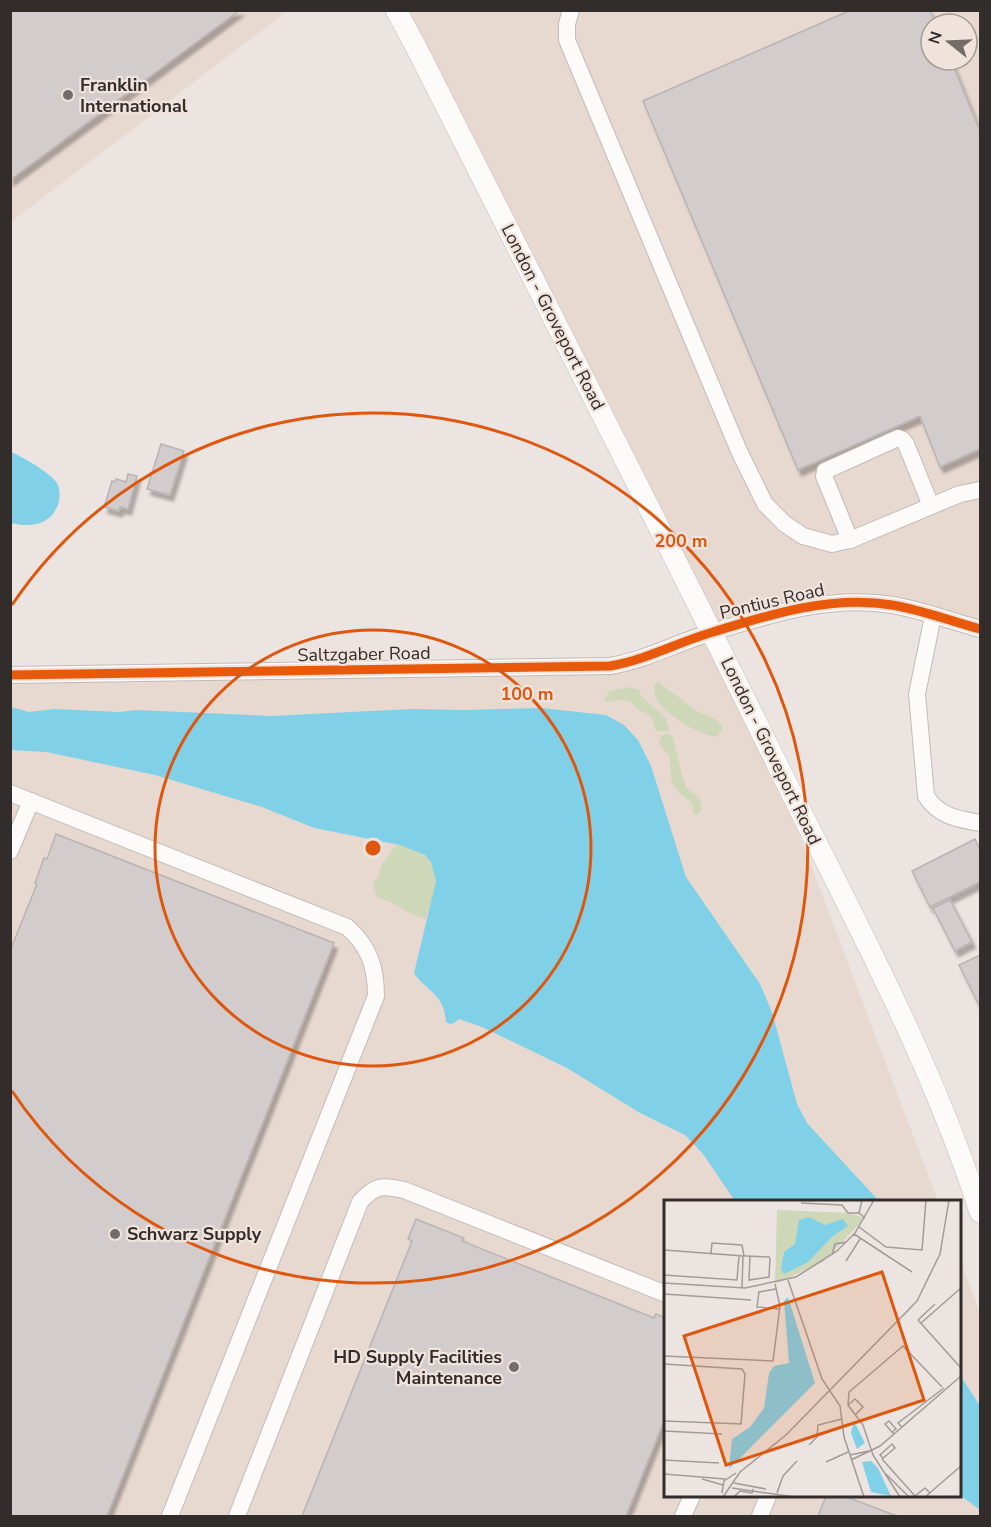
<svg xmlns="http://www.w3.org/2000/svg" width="991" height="1527" font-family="'Nunito Sans',sans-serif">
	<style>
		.industrial { fill: #e8d9d0; fill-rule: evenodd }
		.green { fill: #cfd7b9 }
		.water { fill: #80d1e8 }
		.building { fill: #d2cccc; stroke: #b9b3b3; stroke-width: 1.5; filter: url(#shadow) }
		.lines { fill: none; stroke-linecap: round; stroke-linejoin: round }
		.minor-casing { stroke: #c1bbb8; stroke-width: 18 }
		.major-casing { stroke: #c1bbb8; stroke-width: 22 }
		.minor { stroke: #fcfbfa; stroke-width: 16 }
		.major { stroke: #fcfbfa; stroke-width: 21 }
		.cycleway-casing { stroke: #f0e3dc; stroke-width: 13 }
		.cycleway { stroke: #e8590c; stroke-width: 9 }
		.ring { fill: none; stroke: #df570e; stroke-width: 3 }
		.poi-dot { fill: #736d6a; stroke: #f0e3dc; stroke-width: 2 }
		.labels { text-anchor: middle; stroke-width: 4.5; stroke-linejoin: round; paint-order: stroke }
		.poi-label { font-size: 18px; font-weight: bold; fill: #322d2b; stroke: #f0e3dc; text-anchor: start }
		.street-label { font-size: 18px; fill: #322d2b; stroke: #f0e3dc }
		.inset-road { fill: none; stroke: #a29b98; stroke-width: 1.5 }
		.view { fill: #df570e; fill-opacity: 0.15; stroke: #df570e; stroke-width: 3 }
		.inset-edge { fill: none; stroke: #322d2b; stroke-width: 3 }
		.centre { fill: #df570e; stroke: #f0e3dc; stroke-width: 3 }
		.ring-label { font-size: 18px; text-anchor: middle; font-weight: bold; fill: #df570e; stroke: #f0e3dc; stroke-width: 4.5; stroke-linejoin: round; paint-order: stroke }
	</style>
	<defs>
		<filter id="shadow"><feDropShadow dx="3.5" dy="6" stdDeviation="1.5" flood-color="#0004"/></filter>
	</defs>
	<rect width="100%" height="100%" fill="#ece4e0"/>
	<g class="industrial">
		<polygon points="11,11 287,11 11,222"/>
		<path d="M 396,11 L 980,11 L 980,629 L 865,603 L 712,632 L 758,725 L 938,1201 L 666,1202 L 666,1496 L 960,1496 L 960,1258 L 980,1314 L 980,1516 L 11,1516 L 10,675 L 591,667 L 711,632 ZM 931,24 L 967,24 L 967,60 L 931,60 Z"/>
	</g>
	<g class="green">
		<path d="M 657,681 L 697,711 L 715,719 L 722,726 L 722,730 L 717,737 C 700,735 666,716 657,700 C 655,696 654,691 654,686 Z"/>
		<path d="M 629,687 L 640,690 L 641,696 L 665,717 L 670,731 L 656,731 C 652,718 651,714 639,710 C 632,707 637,707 632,703 C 626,697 615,701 608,702 L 604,700 L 609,691 Z"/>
		<path d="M 669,734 L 673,737 C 675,745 683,783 687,788 C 691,793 697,795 701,801 L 701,811 L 697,815 L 693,813 L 692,803 C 670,786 670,785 670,757 L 660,746 L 659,741 L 662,735 Z"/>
		<path d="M 397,844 C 446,856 439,879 426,919 C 408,916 396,901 379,899 L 375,893 L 373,883 L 378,877 L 382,864 Z"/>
	</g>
	<g class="water">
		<path d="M 11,452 C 23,457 49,472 57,483 C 60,488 60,496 59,501 C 53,525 31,528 11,523 Z"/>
		<path d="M 11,707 L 29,712 L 54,709 L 119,712 L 136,710 L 271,716 L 411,709 L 465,710 L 541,708 L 606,715 L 624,725 L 638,740 L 651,766 L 686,877 L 760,984 L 772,1012 L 797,1104 L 807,1123 L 879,1201 L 735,1201 L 703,1154 L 685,1135 L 640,1113 L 567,1068 L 482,1027 L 459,1019 C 454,1023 452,1026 446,1022 C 445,1017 445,1011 443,1007 C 438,993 421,985 414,973 L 436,881 L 431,862 L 425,855 L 400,845 L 314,828 L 262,807 L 155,775 L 46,752 L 11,750 Z"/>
		<polygon points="960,1375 980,1406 980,1510 960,1495"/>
	</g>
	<g class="building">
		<polygon points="10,10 240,10 10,180"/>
		<polygon points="851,10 930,10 936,24 931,24 931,60 951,60 980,131 980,449 940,467 920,416 798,470 643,101"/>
		<polygon points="161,444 184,451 170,495 147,489"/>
		<polygon points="128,474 137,476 128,509 120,507 119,511 104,507 112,481 115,482 116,479 126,482"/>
		<polygon points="56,834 334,943 107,1516 10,1516 10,951 37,884 35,883 44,858 47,859"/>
		<polygon points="975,839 980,850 980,882 930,907 912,871"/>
		<polygon points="950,900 972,942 955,951 933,908"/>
		<polygon points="980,955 980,1002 978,1003 959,965"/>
		<polygon points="416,1219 464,1238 462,1241 654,1318 656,1314 666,1318 666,1416 626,1516 302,1516 412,1241 408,1239"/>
		<polygon points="826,1496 844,1496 897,1516 818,1516"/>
	</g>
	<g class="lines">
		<defs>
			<g id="minor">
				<polyline points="571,10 567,24 567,40 739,451 765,504 785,524 803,536 832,544 850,540"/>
				<polyline points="931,506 906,444 903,440 898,438 825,471 824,476 850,540 960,494 980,490"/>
				<path d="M 933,616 L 917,694 L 926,796 C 939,817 959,819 980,823"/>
				<path d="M 10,675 L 610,666 C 646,660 678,642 713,632 C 771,614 832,595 892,605 C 922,610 951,621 980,629"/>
				<path d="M 10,793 L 347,927 C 369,946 376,967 376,996 L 170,1516"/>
				<polyline points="10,851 31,801"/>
				<path d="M 237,1516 L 360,1202 C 375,1185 382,1185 404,1190 L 666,1294"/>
				<polyline points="683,1516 692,1496"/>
				<polyline points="760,1516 768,1496"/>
			</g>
			<path id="major" d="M 396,10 L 416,47 C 537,287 660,526 779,768 C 851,913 930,1057 980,1212"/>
		</defs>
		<use href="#minor" class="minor-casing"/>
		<use href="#major" class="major-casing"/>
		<use href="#minor" class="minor"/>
		<use href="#major" class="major"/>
		<defs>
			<path id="cycleway" d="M 10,675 L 610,666 C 646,660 678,642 713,632 C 771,614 832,595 892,605 C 922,610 951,621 980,629"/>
		</defs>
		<use href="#cycleway" class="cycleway-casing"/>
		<use href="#cycleway" class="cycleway"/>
	</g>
	<g class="ring">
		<circle cx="373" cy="848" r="218"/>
		<path d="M12 605A435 435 0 1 1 12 1091"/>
	</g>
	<g class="poi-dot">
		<circle cx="68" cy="95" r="6"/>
		<circle cx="115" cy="1234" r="6"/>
		<circle cx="514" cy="1367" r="6"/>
	</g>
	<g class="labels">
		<g class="poi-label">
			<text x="80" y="91">Franklin<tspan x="80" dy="21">International</tspan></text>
			<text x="127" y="1240">Schwarz Supply</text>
			<text x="502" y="1363" text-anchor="end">HD Supply Facilities<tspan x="502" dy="21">Maintenance</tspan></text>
		</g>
		<g class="street-label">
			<text transform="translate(553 317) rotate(63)" y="6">London - Groveport Road</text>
			<text transform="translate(772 601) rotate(-13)" y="6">Pontius Road</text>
			<text transform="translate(364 654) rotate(-1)" y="6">Saltzgaber Road</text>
			<text transform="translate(771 751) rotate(64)" y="6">London - Groveport Road</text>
		</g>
	</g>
	<g transform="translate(664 1200)">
		<rect width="297" height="297" fill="#ece4e0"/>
		<path d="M 113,10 L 184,13 L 201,18 L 159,62 L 111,84 Z" fill="#cfd7b9"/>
		<path d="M 145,17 L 161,25 L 179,19 L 184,26 L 169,36 L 144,62 L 120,74 L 117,69 L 120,52 L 131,44 L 135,20 ZM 124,97 L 151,183 L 65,269 L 68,239 L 86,227 L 100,208 L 105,173 L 110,166 L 125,163 L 120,101 ZM 190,221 L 201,243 L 193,249 L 187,233 ZM 207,261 L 214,268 L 227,296 L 207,292 L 198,262 Z" fill="#80d1e8"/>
		<path class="inset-road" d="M 198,0 L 195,13 L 201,18M 137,3 L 178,5 L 184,13 L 195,13M 195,27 L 222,47 L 258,50 L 262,0M 190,34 L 248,72M 0,50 L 79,56 L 78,88M 47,53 L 48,43 L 78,45 L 80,56M 168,55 L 171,44 L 182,42M 79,56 L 82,56 L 105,57 L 106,58 L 105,77 L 85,80 L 86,56M 182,61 L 196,39M 0,75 L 73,80 L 75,56M 124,80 L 158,179 L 176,206 L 180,237 L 200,297M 0,83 L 81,88 L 132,77 L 173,51 L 191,33 L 210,0M 112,89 L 95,92 L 93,107 L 116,109M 0,94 L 87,100M 271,104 L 254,120 L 297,168M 257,123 L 297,88M 0,156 L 109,161 L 116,106 L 111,84M 0,164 L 78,169 L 81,174 L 77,224 L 0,221M 184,205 L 185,192 L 239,146 L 278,187M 192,214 L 199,207 L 191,199 L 184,205 L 199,225 L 209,255 L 236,297M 238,227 L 234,223 L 280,188M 0,231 L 58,234M 228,232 L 232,229 L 225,221 L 221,224 L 228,232 L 230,234M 145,245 L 153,237 L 154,225 L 178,219M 186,255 L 205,251M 218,259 L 251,296 L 261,288 L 266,293M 218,259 L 231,248 L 228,244 L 216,255 L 219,258M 0,260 L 55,263M 187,260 L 216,246 L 297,176M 162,262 L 184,252M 0,274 L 61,279M 222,274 L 245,297M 38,279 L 59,285M 70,283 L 102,289M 68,288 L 130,297M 58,293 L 60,281 L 72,273M 113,293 L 119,276 L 133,261M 59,297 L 76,272 L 122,235 L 253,101 L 276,54 L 285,0M 70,297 L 76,291 L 88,293 L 89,289M 261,297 L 297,266"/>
		<path class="view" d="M 218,72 L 260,200 L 62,265 L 20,136 Z"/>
		<rect width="297" height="297" class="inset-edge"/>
	</g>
	<circle cx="373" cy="848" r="9" class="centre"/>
	<g class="ring-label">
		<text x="681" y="547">200 m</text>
		<text x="527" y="700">100 m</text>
	</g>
	<rect width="991" height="1527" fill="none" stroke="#322d2b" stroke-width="24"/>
	<g transform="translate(949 42) rotate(288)"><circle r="28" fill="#f0e3dc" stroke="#a49a95" stroke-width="1.5"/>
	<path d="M0-4.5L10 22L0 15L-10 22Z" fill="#736d6a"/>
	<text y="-9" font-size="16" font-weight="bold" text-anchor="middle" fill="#322d2b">N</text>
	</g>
</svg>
